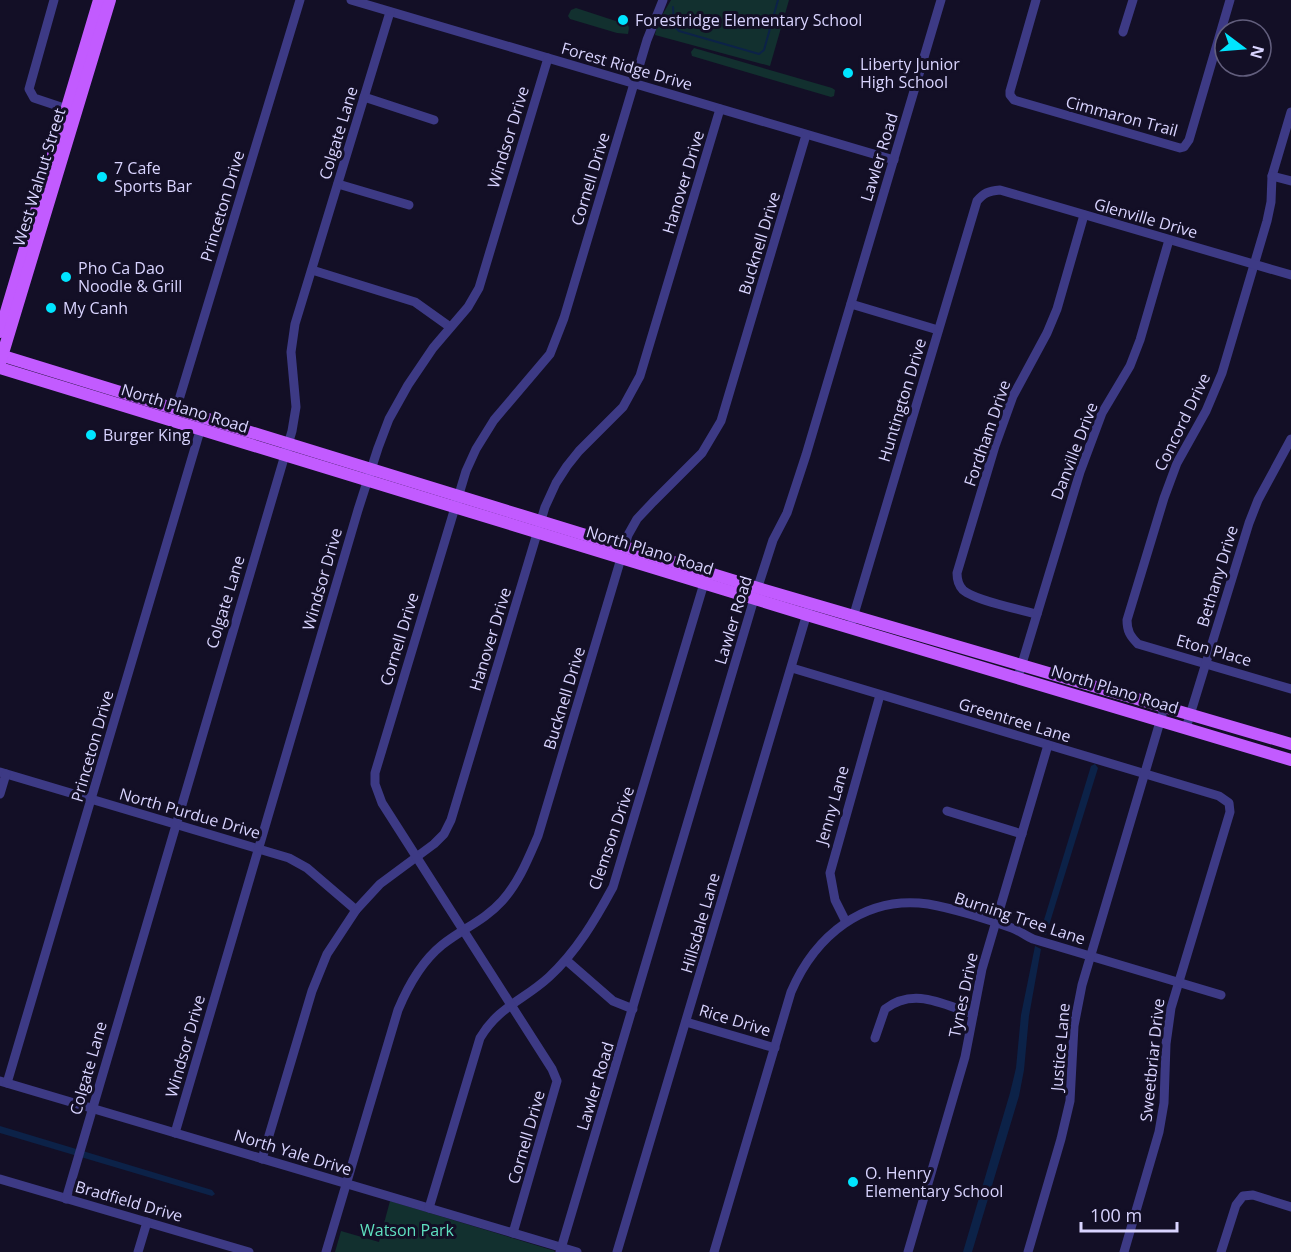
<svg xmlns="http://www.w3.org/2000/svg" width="1291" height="1252" font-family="'Open Sans',sans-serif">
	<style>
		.green { fill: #12302f }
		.water { fill: #0c2248 }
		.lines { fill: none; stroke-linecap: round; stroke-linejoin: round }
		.stream { stroke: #0c2248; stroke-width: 2 }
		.minor { stroke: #3d3a85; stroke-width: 9 }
		.major { stroke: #c25bff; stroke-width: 12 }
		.poi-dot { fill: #00e5ff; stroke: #130f26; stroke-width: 2 }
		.labels { text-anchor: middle; stroke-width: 6; stroke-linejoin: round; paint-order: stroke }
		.poi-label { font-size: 16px; fill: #d9d4ff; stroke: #130f26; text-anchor: start }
		.street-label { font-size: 16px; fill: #d9d4ff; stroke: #130f26 }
		.park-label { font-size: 16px; fill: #5fe0c0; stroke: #130f26 }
	</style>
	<rect width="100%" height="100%" fill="#130f26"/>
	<g class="green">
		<polygon points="671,0 789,0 770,66 655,35 657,24"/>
		<polygon points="576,8 628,25 629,28 628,34 617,33 570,19 568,16 571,10"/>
		<polygon points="694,48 832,88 835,90 834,96 831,97 692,56 691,52"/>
		<polygon points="390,1201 555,1251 554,1252 335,1252 341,1231 379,1242"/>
	</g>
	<g class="water">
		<polygon points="1095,764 1098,768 1046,935 1040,933 1091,766"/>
		<polygon points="1035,946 1041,949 1029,1016 1024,1070 1019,1096 972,1252 963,1252 1010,1093 1016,1068 1021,1015"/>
		<polygon points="0,1126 212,1190 215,1194 212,1196 0,1133"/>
	</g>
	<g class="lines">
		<polyline class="stream" points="673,7 674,26 679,31 759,54 764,50 778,0"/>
		<g class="minor">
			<polyline points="54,0 29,89 34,98 73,111"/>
			<polyline points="351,0 894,160"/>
			<polyline points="1036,0 1010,91 1010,95 1014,100 1180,148 1184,147 1189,140 1230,0"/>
			<polyline points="1123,32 1133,0"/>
			<polyline points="364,97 434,120"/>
			<path d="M 1291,112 L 1272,176 L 1271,202 L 1267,221 L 1222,373 L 1206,411 L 1177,463 L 1164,498 L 1127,620 C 1127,631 1130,636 1138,644 L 1291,689"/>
			<polyline points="1272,176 1291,181"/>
			<polyline points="338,184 409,205"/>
			<polyline points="312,270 415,302 450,327"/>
			<polyline points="851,304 938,330"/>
			<polyline points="175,413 300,0"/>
			<path d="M 1037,614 C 1021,610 974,600 963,590 C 958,585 957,580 957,573 L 995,446 L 1013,396 L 1047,333 L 1057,309 L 1084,215"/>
			<path d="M 852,621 L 977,201 C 984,193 988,191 1000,190 L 1291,275"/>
			<polyline points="792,668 1219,796 1229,803 1230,812 1171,1008 1166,1044 1164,1103 1159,1132 1124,1252"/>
			<polyline points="1018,677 1080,472 1102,413 1130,366 1140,340 1169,240"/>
			<polyline points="1186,728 1249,523 1258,500 1291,439"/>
			<polyline points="0,772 289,858 307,868 356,910"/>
			<polyline points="0,794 6,774"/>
			<polyline points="947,811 1022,834"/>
			<polyline points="846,922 835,900 830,873 880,695"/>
			<polyline points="566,960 613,1001 633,1009"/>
			<polyline points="686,1022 775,1048"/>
			<path d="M 875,1038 L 885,1009 C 914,987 942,1004 973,1014"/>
			<polyline points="0,1081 577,1252"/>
			<polyline points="7,1083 202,424"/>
			<polyline points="175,1133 358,510 378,448 389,419 408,385 433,348 468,307 479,288 548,58"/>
			<polyline points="262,1159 312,991 327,954 356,910 380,884 434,844 444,834 451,820 545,507 556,483 567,466 579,451 623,407 640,376 720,109"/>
			<polyline points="0,1179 249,1252"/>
			<polyline points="66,1199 292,431 296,407 291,352 295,324 390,12"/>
			<path d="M 429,1208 L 480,1038 C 498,1007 524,1000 549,977 C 577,951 595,920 613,887 L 705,580"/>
			<polyline points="513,1233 557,1081 552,1069 382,803 375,784 375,773 466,471 476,449 494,420 550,354 564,318 647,40 663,0"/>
			<polyline points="138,1252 147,1222"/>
			<path d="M 326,1252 L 398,1010 C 408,986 421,962 442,945 C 462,929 485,920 502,901 C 519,882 528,859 538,836 L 628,535 L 637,519 L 653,502 L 702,453 L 721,421 L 806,135"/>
			<polyline points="560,1252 754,599 773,540 787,513 806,455 941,0"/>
			<polyline points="617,1252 808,610"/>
			<path d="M 714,1252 L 791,992 C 815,936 864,895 928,904 C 952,908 990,920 1012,928 C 1020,931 1026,936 1033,939 L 1221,995"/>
			<polyline points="908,1252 965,1057 982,969 1048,745"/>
			<polyline points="1028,1252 1061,1139 1070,1101 1074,1026 1082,985 1162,715"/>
			<polyline points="1221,1252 1236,1205 1243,1196 1253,1195 1291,1207"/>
		</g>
		<g class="major">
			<polyline points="0,332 99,0"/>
			<polyline points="0,355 758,588 1291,744"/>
			<polyline points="0,363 110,0"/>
			<polyline points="0,368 807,615 1291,760"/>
		</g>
	</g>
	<g class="poi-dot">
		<circle cx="623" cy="20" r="6"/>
		<circle cx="848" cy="73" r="6"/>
		<circle cx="102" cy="177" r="6"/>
		<circle cx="66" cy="277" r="6"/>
		<circle cx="51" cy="308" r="6"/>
		<circle cx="91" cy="435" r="6"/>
		<circle cx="853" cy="1182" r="6"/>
	</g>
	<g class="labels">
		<g class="poi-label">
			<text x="635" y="26">Forestridge Elementary School</text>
			<text x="860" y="70">Liberty Junior<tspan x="860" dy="18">High School</tspan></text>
			<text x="114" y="174">7 Cafe<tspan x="114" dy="18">Sports Bar</tspan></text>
			<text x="78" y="274">Pho Ca Dao<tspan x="78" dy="18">Noodle &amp; Grill</tspan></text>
			<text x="63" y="314">My Canh</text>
			<text x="103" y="441">Burger King</text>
			<text x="865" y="1179">O. Henry<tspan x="865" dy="18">Elementary School</tspan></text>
		</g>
		<g class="street-label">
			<text transform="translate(627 66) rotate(16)" y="6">Forest Ridge Drive</text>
			<text transform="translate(1122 116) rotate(15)" y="6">Cimmaron Trail</text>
			<text transform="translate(338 133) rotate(-73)" y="6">Colgate Lane</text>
			<text transform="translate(508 137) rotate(-73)" y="6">Windsor Drive</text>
			<text transform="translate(879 157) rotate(-73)" y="6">Lawler Road</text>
			<text transform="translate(39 177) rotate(-73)" y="6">West Walnut Street</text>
			<text transform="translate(590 179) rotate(-73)" y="6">Cornell Drive</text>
			<text transform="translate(683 182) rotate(-73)" y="6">Hanover Drive</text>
			<text transform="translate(222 206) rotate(-73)" y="6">Princeton Drive</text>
			<text transform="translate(1146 218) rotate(16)" y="6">Glenville Drive</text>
			<text transform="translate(759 243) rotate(-73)" y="6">Bucknell Drive</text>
			<text transform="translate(902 400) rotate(-73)" y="6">Huntington Drive</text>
			<text transform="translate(185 408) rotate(17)" y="6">North Plano Road</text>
			<text transform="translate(1182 422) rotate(-64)" y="6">Concord Drive</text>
			<text transform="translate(987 433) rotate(-71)" y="6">Fordham Drive</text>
			<text transform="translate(1074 451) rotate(-69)" y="6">Danville Drive</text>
			<text transform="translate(650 550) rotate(17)" y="6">North Plano Road</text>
			<text transform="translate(1217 576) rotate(-73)" y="6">Bethany Drive</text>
			<text transform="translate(322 579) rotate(-74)" y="6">Windsor Drive</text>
			<text transform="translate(225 602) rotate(-73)" y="6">Colgate Lane</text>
			<text transform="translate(733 620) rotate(-73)" y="6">Lawler Road</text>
			<text transform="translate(399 639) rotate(-73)" y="6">Cornell Drive</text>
			<text transform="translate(490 639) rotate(-73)" y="6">Hanover Drive</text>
			<text transform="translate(1214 650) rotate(16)" y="6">Eton Place</text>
			<text transform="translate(1115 689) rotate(17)" y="6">North Plano Road</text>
			<text transform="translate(564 698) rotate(-73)" y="6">Bucknell Drive</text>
			<text transform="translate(1015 720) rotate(17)" y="6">Greentree Lane</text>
			<text transform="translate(92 746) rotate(-74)" y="6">Princeton Drive</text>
			<text transform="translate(832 805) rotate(-74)" y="6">Jenny Lane</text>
			<text transform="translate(190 813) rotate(16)" y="6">North Purdue Drive</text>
			<text transform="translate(611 838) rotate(-71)" y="6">Clemson Drive</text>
			<text transform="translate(1020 918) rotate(18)" y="6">Burning Tree Lane</text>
			<text transform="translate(700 923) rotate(-74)" y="6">Hillsdale Lane</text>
			<text transform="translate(963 995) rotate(-78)" y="6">Tynes Drive</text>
			<text transform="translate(735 1020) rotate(17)" y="6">Rice Drive</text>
			<text transform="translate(185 1046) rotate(-74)" y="6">Windsor Drive</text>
			<text transform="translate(1060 1047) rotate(-85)" y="6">Justice Lane</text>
			<text transform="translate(1152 1060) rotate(-84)" y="6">Sweetbriar Drive</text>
			<text transform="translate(88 1068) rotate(-74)" y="6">Colgate Lane</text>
			<text transform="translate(595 1086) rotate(-73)" y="6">Lawler Road</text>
			<text transform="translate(526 1137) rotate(-74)" y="6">Cornell Drive</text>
			<text transform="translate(293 1152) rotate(17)" y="6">North Yale Drive</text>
			<text transform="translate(129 1201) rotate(16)" y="6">Bradfield Drive</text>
		</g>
		<g class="park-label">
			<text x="407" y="1236">Watson Park</text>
		</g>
	</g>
	<g transform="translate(1243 48) rotate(106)"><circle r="28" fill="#130f26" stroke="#625e7d" stroke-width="1.5"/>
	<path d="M0-4.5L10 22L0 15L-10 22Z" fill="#00e5ff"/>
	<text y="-9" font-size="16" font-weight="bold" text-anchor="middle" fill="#d9d4ff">N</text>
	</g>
	<path d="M1081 1222v9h96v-9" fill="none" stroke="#d9d4ff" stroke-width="3"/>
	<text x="1090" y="1222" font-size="18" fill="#d9d4ff" stroke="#130f26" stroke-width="4.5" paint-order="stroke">100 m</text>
</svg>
